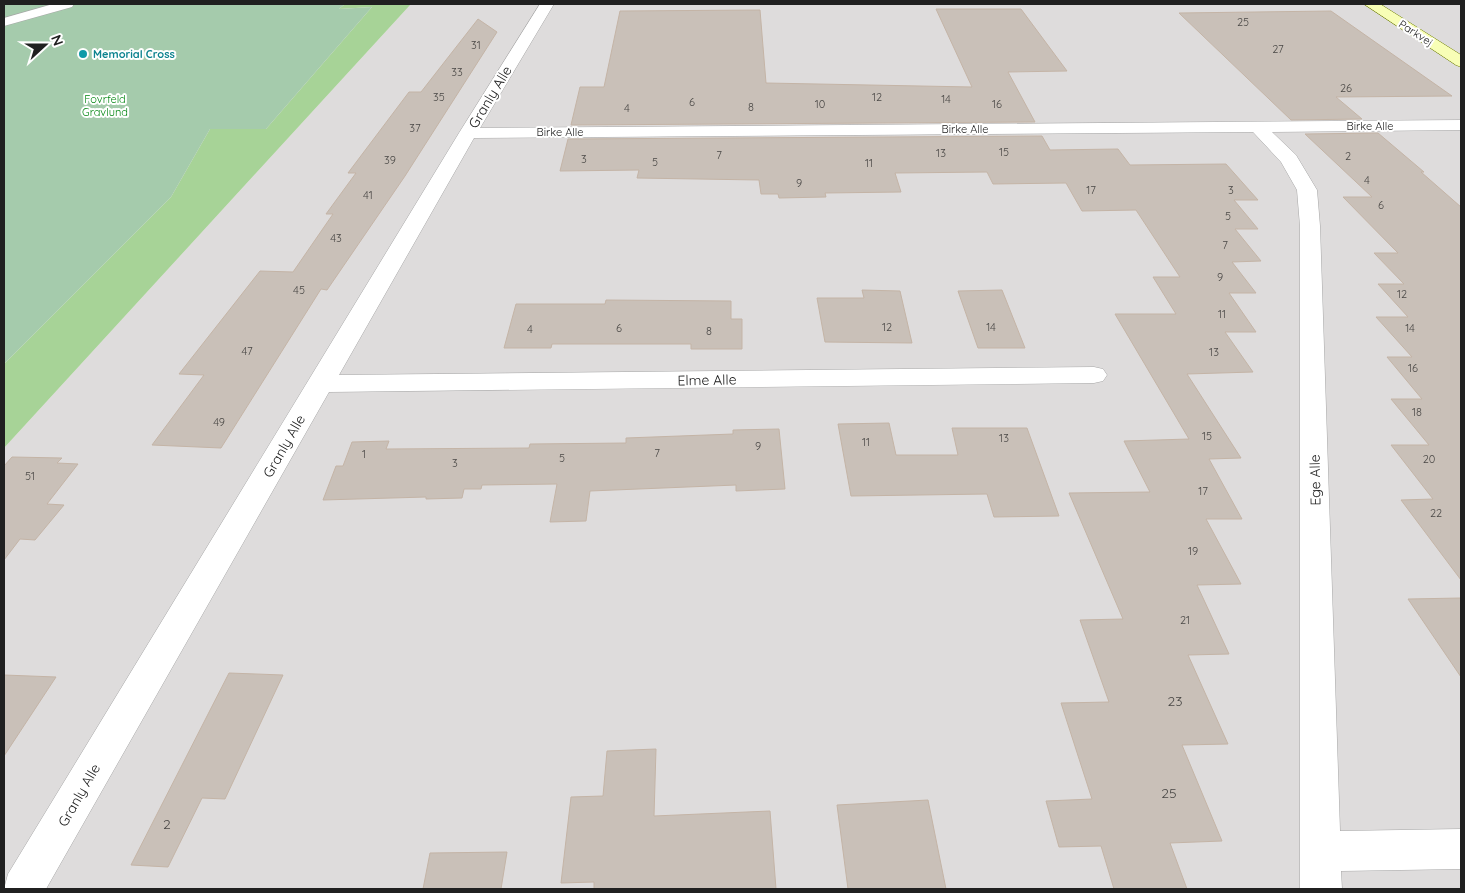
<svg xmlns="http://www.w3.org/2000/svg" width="1465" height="893" font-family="Quicksand,sans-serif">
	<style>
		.residential { fill: #dedcdc }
		.forest { fill: #a7d397 }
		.cemetery { fill: #a5cbac }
		.building { fill: #c9c0b8; stroke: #c4b4a6 }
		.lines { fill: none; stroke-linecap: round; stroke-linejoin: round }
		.street-casing { stroke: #a7a7a7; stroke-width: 1 }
		.secondary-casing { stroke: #6c7d00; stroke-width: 1 }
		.street { fill: #fff; fill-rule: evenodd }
		.secondary { fill: #f8feb6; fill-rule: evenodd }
		.culture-dot { fill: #0f9aa8; stroke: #fff; stroke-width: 2 }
		.labels { text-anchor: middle; stroke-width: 4; stroke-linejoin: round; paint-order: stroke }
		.number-label { font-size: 11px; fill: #4a4846 }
		.far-street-label { font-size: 11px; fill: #202020; stroke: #fff }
		.far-culture-label { font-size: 11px; font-weight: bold; fill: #0d838f; stroke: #fff; text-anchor: start }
		.far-park-label { font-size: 11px; fill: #048713; stroke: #fff }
		.street-label { font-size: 14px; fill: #202020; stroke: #fff }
		.near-number-label { font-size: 14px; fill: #4a4846 }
	</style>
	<rect width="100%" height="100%" fill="#f1ede5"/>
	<polygon class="residential" points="411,4 1461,4 1461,889 4,889 4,448"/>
	<polygon class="forest" points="345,4 411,4 4,448 4,364 171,197 210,129 266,129 372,7 339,9"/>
	<polygon class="cemetery" points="4,4 345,4 339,9 372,7 266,129 210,129 171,197 4,364"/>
	<g class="building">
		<polygon points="936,9 1021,9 1067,71 1008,72 1035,122 571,125 580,87 604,87 620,11 760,10 766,83 972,87"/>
		<polygon points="1331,11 1452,96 1336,97 1362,119 1291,120 1179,13"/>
		<polygon points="478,19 497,32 405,176 327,290 321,289 221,448 152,445 204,375 179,374 260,271 293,272 333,214 326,214 356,173 348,173 409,92 421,92"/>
		<polygon points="1378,133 1424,172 1421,172 1461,207 1461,580 1401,500 1433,499 1391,445 1429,445 1391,399 1422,399 1387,357 1412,357 1376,317 1408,317 1378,284 1404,284 1374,253 1398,253 1343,197 1372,197 1305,134"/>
		<polygon points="1042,136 1050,150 1118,149 1130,165 1226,164 1258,200 1234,200 1258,229 1235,229 1261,261 1232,262 1256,293 1229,293 1256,332 1225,332 1253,372 1187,374 1241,458 1209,459 1242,519 1206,519 1241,584 1197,585 1229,654 1188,655 1228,744 1182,745 1222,841 1170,843 1187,889 1114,889 1101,846 1059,847 1046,801 1092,799 1061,703 1109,702 1080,620 1123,619 1069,493 1150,492 1124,441 1189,439 1115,314 1176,314 1153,277 1180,277 1136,210 1082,211 1066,183 993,184 987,172 895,173 901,192 825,193 826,197 779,198 778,194 761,194 759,180 637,178 639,170 560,171 568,139"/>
		<polygon points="862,290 900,291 912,343 825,342 817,298 864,298"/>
		<polygon points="1002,290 1025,348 978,348 958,291"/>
		<polygon points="606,300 731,301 731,319 742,319 742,349 691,349 691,344 552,344 551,348 504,348 516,304 605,304"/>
		<polygon points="889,423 896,455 958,455 952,428 1027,428 1059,516 994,517 987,494 851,496 838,424"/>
		<polygon points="779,429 785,489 736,491 736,485 590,491 586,521 550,522 557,484 482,485 481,489 464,489 462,498 426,499 426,497 323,500 336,466 343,466 352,442 389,441 386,449 529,448 530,444 626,443 626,438 733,434 733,430"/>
		<polygon points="12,457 62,458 57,463 78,464 47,504 64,505 35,540 20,539 4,560 4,466"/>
		<polygon points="1461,598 1461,677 1408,599"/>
		<polygon points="229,673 283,675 225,799 202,798 168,867 131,865"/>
		<polygon points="4,675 56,677 4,756"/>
		<polygon points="656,749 654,816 770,811 776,889 594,889 594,882 561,883 571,797 603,796 607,751"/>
		<polygon points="928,800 946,889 848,889 837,805"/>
		<polygon points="507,852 501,889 423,889 430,853"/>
	</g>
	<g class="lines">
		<defs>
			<g id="street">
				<polygon points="53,4 74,4 72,7 4,26 4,18"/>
				<polygon points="540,4 554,4 480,128 1461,120 1461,130 1272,132 1296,155 1317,190 1320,226 1340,831 1461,829 1461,869 1341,871 1342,889 1300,889 1300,226 1297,190 1281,162 1253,132 474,138 339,375 1094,367 1103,369 1107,375 1103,381 1094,383 329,392 46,889 4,889 8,874 459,133"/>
			</g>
			<polygon id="secondary" points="1364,4 1380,4 1461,55 1461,67 1456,65"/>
		</defs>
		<use href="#street" class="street-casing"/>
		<use href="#secondary" class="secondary-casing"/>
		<use href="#street" class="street"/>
		<use href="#secondary" class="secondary"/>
	</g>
	<circle class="culture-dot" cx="83" cy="54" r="5"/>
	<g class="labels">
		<g class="number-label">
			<text x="1243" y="26">25</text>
			<text x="476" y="49">31</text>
			<text x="1278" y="53">27</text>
			<text x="457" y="76">33</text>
			<text x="1346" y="92">26</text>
			<text x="439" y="101">35</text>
			<text x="877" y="101">12</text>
			<text x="946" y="103">14</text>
			<text x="692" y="106">6</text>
			<text x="820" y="108">10</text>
			<text x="997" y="108">16</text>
			<text x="751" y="111">8</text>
			<text x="627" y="112">4</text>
			<text x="415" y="132">37</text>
			<text x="1004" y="156">15</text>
			<text x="941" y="157">13</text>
			<text x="719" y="159">7</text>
			<text x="1348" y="160">2</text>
			<text x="584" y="163">3</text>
			<text x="390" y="164">39</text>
			<text x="655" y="166">5</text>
			<text x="869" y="167">11</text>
			<text x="1367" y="184">4</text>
			<text x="799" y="187">9</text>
			<text x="1091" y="194">17</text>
			<text x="1231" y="194">3</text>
			<text x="368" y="199">41</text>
			<text x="1381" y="209">6</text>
			<text x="1228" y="220">5</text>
			<text x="336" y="242">43</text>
			<text x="1225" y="249">7</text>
			<text x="1220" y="281">9</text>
			<text x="299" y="294">45</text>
			<text x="1402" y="298">12</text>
			<text x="1222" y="318">11</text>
			<text x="887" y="331">12</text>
			<text x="991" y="331">14</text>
			<text x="619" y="332">6</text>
			<text x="1410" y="332">14</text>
			<text x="530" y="333">4</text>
			<text x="709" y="335">8</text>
			<text x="247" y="355">47</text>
			<text x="1214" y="356">13</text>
			<text x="1413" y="372">16</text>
			<text x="1417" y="416">18</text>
			<text x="219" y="426">49</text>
			<text x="1207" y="440">15</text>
			<text x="1004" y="442">13</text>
			<text x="866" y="446">11</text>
			<text x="758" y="450">9</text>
			<text x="657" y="457">7</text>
			<text x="364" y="458">1</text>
			<text x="562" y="462">5</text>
			<text x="1429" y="463">20</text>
			<text x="455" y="467">3</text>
			<text x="30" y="480">51</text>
			<text x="1203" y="495">17</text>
			<text x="1436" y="517">22</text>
			<text x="1193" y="555">19</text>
			<text x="1185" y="624">21</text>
		</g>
		<g class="far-street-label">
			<text transform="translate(1416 33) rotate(33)" y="4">Parkvej</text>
			<text x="1370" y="130">Birke Alle</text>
			<text x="965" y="133">Birke Alle</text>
			<text x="560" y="136">Birke Alle</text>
		</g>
		<g class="far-culture-label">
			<text x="93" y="58">Memorial Cross</text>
		</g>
		<g class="far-park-label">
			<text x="105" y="103">Fovrfeld<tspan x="105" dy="13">Gravlund</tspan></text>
		</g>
		<g class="street-label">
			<text transform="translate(490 97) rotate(-59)" y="5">Granly Alle</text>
			<text transform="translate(707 380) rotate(-1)" y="5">Elme Alle</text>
			<text transform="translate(284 446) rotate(-60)" y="5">Granly Alle</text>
			<text transform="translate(1315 480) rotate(-91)" y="5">Ege Alle</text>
			<text transform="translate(79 795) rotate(-60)" y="5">Granly Alle</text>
		</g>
		<g class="near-number-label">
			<text x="1175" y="706">23</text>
			<text x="1169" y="798">25</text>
			<text x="167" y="829">2</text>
		</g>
	</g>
	<rect width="1465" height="893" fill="none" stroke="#202020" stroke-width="10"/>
	<g transform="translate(45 45) rotate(69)" stroke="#ffffff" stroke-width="4" paint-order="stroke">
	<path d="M0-4L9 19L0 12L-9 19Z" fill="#202020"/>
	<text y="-8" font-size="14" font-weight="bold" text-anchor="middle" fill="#202020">N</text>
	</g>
</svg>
